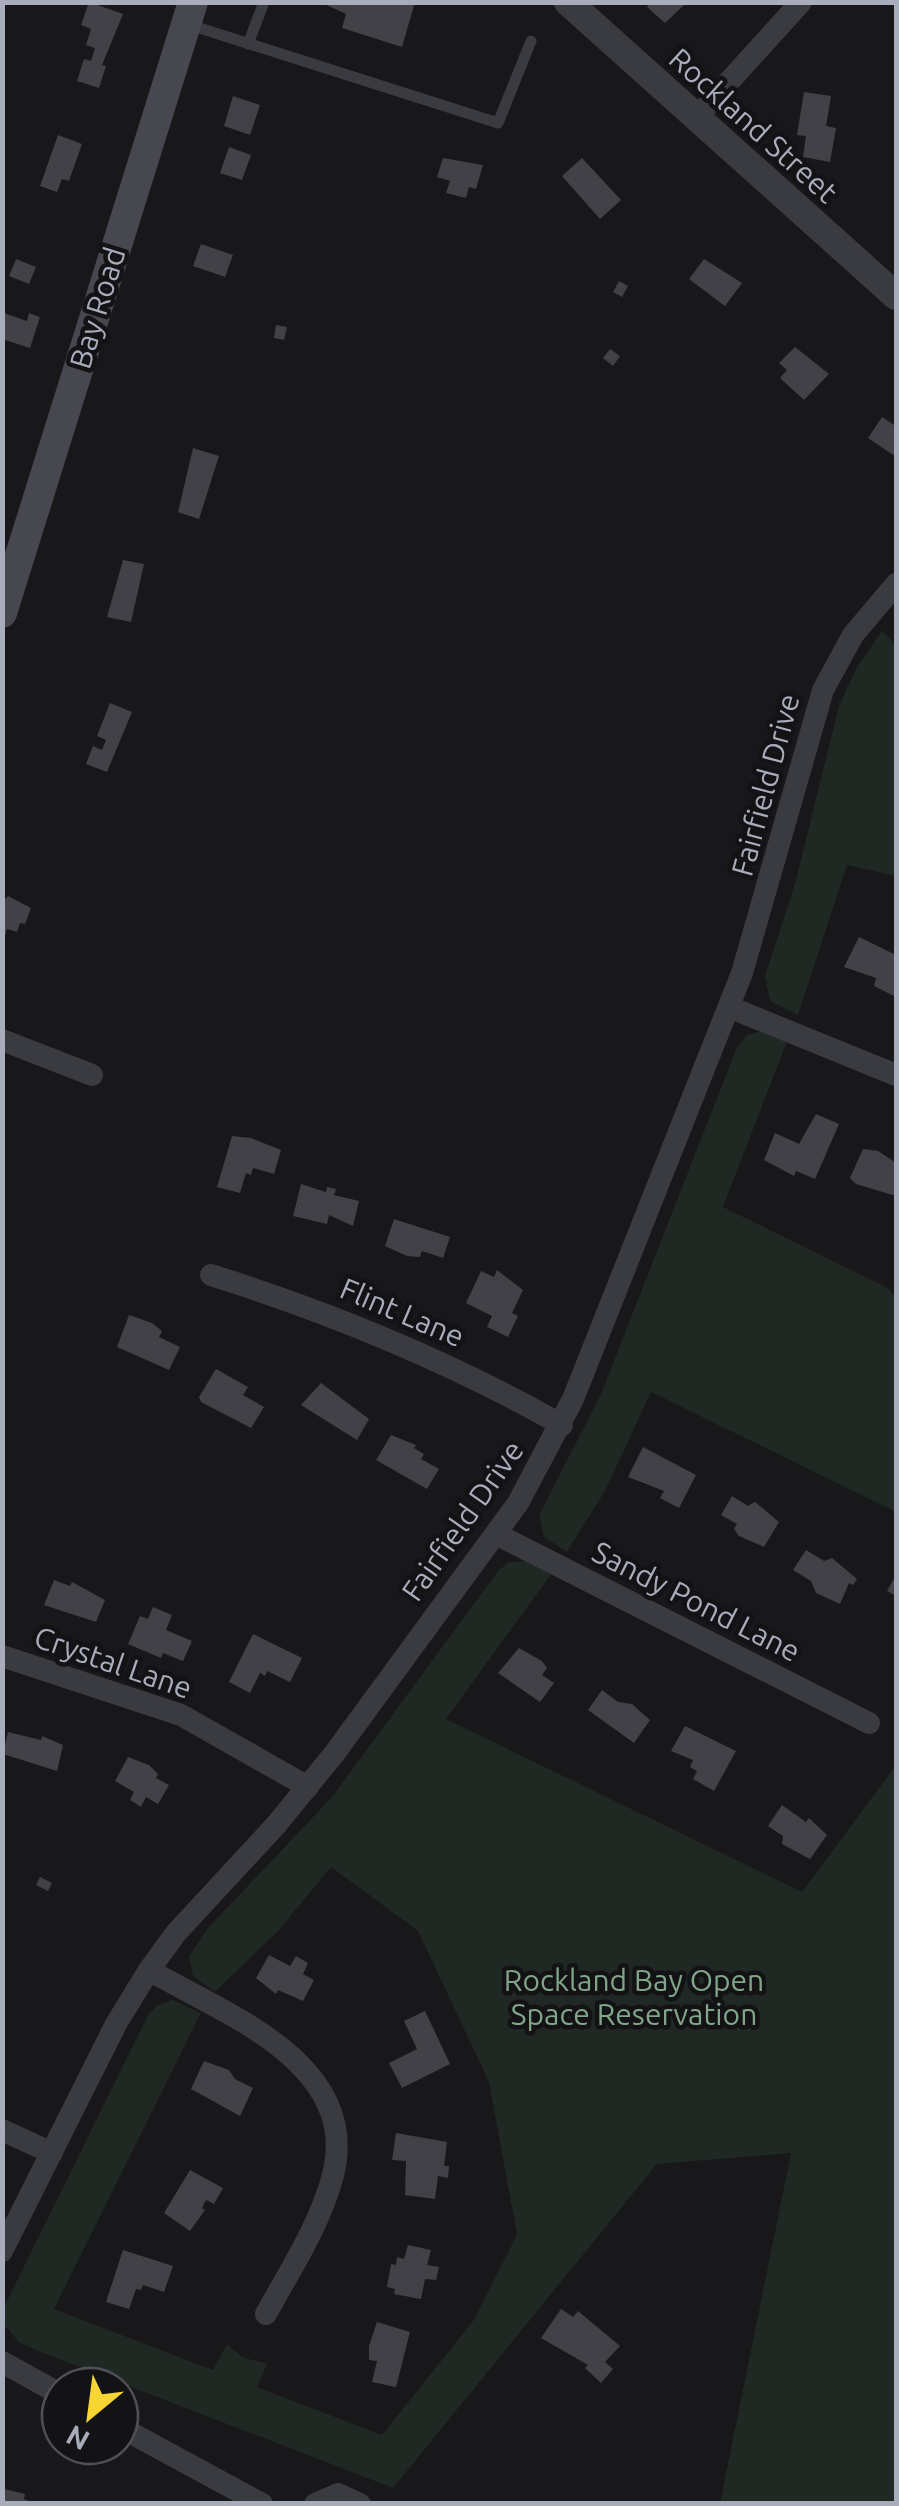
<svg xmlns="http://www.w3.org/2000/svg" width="899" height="2506" font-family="Ubuntu,sans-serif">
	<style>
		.green { fill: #1f2822 }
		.building { fill: #424147 }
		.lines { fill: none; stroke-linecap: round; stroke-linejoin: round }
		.service { stroke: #3a3a41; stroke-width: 11 }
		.minor { stroke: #3a3a41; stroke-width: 22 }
		.tertiary { stroke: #3a3a41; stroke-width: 28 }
		.secondary { stroke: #46474f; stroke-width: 30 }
		.labels { text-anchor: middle; stroke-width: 9; stroke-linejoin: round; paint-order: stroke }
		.street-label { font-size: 30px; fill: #a9acba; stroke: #131215 }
		.park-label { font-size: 30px; fill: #80a588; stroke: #131215 }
	</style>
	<rect width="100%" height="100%" fill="#18171a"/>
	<g class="green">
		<polygon points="882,631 896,645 896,876 847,865 798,1015 770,1001 765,976 795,884 839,706 857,667"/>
		<polygon points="763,1031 788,1039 723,1207 886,1287 896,1297 896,1512 651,1392 605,1491 567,1552 544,1537 539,1515 601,1394 737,1047 747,1035"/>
		<polygon points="527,1561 552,1573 446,1719 802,1892 896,1765 896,2503 720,2503 791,2153 657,2164 393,2488 38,2351 19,2342 5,2326 5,2305 148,2015 156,2006 173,2000 201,2013 54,2309 213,2370 227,2344 242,2357 267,2364 257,2387 382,2435 473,2321 517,2235 489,2082 418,1931 331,1867 278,1931 215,1992 193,1976 189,1956 208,1928 332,1797 498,1571 509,1562"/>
	</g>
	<g class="building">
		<polygon points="89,2 123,14 102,65 106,66 99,88 77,81 84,59 91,61 95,48 86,45 91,29 81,25"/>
		<polygon points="320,2 415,2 402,47 342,28 346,14"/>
		<polygon points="651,2 687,2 665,23 647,7"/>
		<polygon points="804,92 831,96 826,126 836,128 830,162 803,157 806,136 797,135"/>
		<polygon points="233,96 260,105 250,135 224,126"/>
		<polygon points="58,135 82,144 69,181 62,179 57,192 40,186"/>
		<polygon points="229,147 251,155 242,180 220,173"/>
		<polygon points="443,158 483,165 476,189 469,187 466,198 446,193 450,181 437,177"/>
		<polygon points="582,158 621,200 600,219 562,176"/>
		<polygon points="201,244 233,255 225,277 193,266"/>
		<polygon points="16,259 36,267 29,284 9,276"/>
		<polygon points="704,259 742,283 725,306 689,279"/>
		<polygon points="619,281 628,286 622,297 613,292"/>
		<polygon points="4,313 27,321 29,313 40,317 30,348 2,339"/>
		<polygon points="276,325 287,327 284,340 274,338"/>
		<polygon points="795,347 829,374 804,400 780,378 787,370 779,363"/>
		<polygon points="610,349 620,356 613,366 603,358"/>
		<polygon points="882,417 894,425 896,422 896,457 868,438"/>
		<polygon points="193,448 219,456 199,519 178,512"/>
		<polygon points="123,560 144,564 131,622 107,617"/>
		<polygon points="110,703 132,712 107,772 86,764 93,746 102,750 106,740 97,736"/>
		<polygon points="8,896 31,908 25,924 20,923 17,932 7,929 3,941 2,902"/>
		<polygon points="859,937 896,955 894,996 874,986 876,978 844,967"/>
		<polygon points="816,1114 839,1124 815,1179 796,1171 794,1176 764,1160 775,1133 799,1144"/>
		<polygon points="232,1136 251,1138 281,1150 274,1174 253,1168 251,1175 246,1173 240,1193 217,1187"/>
		<polygon points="863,1149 878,1151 896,1163 896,1196 856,1184 850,1178"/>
		<polygon points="301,1184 326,1192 327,1187 336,1189 334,1195 359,1201 353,1226 329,1215 327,1224 293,1216"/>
		<polygon points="394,1219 450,1237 443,1258 422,1251 420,1257 407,1256 385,1246"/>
		<polygon points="497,1270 523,1290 512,1313 518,1316 508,1337 487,1327 492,1316 466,1303 481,1271 494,1277"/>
		<polygon points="129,1315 152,1323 162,1331 159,1337 180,1347 169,1370 117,1347"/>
		<polygon points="216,1369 248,1387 243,1395 264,1407 251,1428 201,1402 199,1397"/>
		<polygon points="321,1383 369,1419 357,1440 301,1405"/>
		<polygon points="391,1435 416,1445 414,1448 424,1454 421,1459 439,1469 427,1489 376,1460"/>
		<polygon points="643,1447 696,1475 679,1508 660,1498 664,1491 628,1477"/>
		<polygon points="732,1496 748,1506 755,1502 779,1522 764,1547 739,1536 734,1529 737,1524 721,1515"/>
		<polygon points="806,1550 824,1561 832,1558 857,1579 853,1585 849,1583 840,1604 816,1593 811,1581 793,1570"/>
		<polygon points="896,1575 896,1596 887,1591"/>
		<polygon points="54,1580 70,1586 72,1582 105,1600 96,1622 44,1605"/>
		<polygon points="153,1607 172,1615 166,1630 192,1641 183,1661 163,1653 161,1658 128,1644 140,1616 148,1619"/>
		<polygon points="253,1634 302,1658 290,1682 267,1671 265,1676 260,1673 250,1693 229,1682"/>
		<polygon points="519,1648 542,1661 547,1668 542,1675 554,1683 540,1702 498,1673"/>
		<polygon points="602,1690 618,1702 632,1704 650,1720 634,1743 588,1710"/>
		<polygon points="685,1726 736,1751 714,1791 693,1779 697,1771 690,1767 693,1760 671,1751"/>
		<polygon points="8,1732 41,1740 42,1736 63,1745 57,1771 3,1754"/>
		<polygon points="128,1757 149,1765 158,1774 156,1778 169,1785 158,1804 146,1797 141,1807 130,1800 134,1792 115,1781"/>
		<polygon points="782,1805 806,1822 809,1818 827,1835 810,1859 782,1844 783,1836 768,1826"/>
		<polygon points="40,1877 52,1883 48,1891 36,1885"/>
		<polygon points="269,1955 290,1966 296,1956 308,1963 303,1974 314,1980 303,2001 278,1990 276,1994 256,1978"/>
		<polygon points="425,2011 450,2064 402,2088 389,2063 417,2049 404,2021"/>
		<polygon points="204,2061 229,2070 235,2079 253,2088 240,2116 191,2089"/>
		<polygon points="396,2133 447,2142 444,2166 449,2166 448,2178 438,2176 435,2199 405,2195 406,2161 392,2160"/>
		<polygon points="190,2170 223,2188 214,2204 206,2200 202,2208 205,2210 190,2231 164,2213"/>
		<polygon points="408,2245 431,2250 427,2265 439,2267 436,2280 425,2279 421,2299 394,2294 395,2289 387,2287 391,2264 396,2265 397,2257 404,2259"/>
		<polygon points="123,2250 173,2266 164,2292 143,2285 141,2290 136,2289 129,2309 106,2302"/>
		<polygon points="561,2309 573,2317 578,2311 620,2346 605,2362 613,2369 601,2383 585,2368 588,2365 541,2338"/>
		<polygon points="377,2322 410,2332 396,2387 372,2382 377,2361 369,2360 369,2346"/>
		<polygon points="4,2489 25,2494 24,2499 36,2504 2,2504"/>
	</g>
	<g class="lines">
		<g class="service">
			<polyline points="187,24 498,123 531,41"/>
			<polyline points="248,44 264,2"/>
		</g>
		<g class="minor">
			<polyline points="696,118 801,2"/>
			<polyline points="729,1007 896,1075"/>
			<polyline points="2,1040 92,1075"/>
			<path d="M 211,1275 C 335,1314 449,1361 562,1425"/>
			<polyline points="496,1534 869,1723"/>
			<polyline points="2,1656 181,1715 308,1787"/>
			<path d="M 149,1970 C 226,2015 361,2063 333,2175 C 320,2225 290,2270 266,2314"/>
			<polyline points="2,2130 52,2153"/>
			<polyline points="2,2251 116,2024 149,1970 176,1933 276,1825 334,1754 518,1503 573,1399 742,973 823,690 853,635 896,584"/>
			<polyline points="2,2362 60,2394"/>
			<polyline points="120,2427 262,2504"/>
			<polyline points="315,2504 338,2494 360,2504"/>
		</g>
		<polyline class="tertiary" points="568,2 896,296"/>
		<polyline class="secondary" points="2,613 193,2"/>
	</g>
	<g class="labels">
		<g class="street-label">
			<text transform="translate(753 126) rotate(42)" y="10">Rockland Street</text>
			<text transform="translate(98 308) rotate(-73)" y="10">Bay Road</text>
			<text transform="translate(766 785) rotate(-75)" y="10">Fairfield Drive</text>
			<text transform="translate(402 1313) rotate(23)" y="10">Flint Lane</text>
			<text transform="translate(463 1521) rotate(-55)" y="10">Fairfield Drive</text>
			<text transform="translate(696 1602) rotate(27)" y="10">Sandy Pond Lane</text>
			<text transform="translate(113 1663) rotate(19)" y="10">Crystal Lane</text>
		</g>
		<g class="park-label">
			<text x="634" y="1991">Rockland Bay Open<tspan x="634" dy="34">Space Reservation</tspan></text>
		</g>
	</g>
	<rect width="899" height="2506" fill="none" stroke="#a9acba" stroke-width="10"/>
	<g transform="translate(90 2416) rotate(209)"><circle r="48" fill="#131215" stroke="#4f5057" stroke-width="2.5"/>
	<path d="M0-8L18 38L0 25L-18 38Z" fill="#f7d532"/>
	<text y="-15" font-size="28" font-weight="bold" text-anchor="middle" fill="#a9acba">N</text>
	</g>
</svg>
